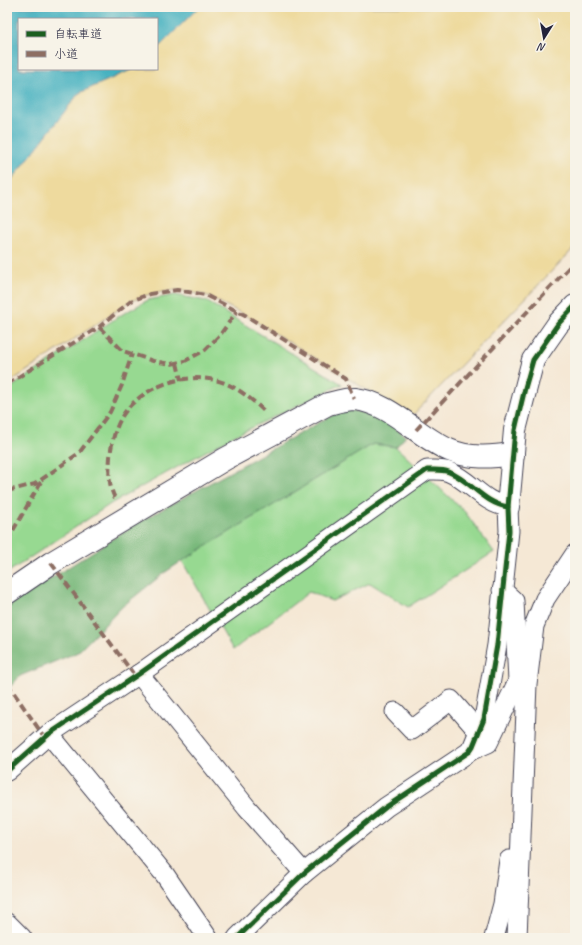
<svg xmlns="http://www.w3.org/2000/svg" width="582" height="945" font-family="Caveat,'Klee One',sans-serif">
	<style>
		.green { fill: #97d991; stroke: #5c7e66 }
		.forest { fill: #79b97b; stroke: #4e6e5b }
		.sand { fill: #eeda9e; stroke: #887e6c }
		.water { fill: #43b0c0; stroke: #32697e }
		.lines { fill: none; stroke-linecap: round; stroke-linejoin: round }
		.minor-casing { stroke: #424052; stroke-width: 21 }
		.tertiary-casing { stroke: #424052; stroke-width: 24 }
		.minor { stroke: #fff; stroke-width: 19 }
		.tertiary { stroke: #fff; stroke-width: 22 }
		.quiet { stroke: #8d6e63; stroke-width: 4; stroke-dasharray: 8 4; stroke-linecap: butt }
		.cycleway-casing { stroke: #f7f3e8; stroke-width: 8 }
		.cycleway { stroke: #1b5e20; stroke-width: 5 }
	</style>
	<rect width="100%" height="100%" fill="#f7f3e8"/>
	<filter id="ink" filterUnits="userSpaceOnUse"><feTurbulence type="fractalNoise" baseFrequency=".025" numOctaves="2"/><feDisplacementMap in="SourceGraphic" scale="8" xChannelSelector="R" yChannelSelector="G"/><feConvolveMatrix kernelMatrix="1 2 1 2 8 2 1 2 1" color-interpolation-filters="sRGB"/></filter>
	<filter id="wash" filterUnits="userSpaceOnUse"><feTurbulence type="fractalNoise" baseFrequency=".012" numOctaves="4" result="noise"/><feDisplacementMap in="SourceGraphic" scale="16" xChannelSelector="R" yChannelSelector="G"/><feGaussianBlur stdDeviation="0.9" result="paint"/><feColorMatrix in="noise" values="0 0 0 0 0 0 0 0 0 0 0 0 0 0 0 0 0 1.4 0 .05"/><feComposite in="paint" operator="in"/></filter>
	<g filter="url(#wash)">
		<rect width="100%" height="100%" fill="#f5e8d5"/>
		<g class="green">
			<polygon points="175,295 206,301 342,384 232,437 112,503 7,573 7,390 121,315 148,300"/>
			<polygon points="373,444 396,447 465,512 494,552 408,607 370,583 332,601 309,592 233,650 182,561"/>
		</g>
		<path class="forest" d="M 342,410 C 376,412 380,416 406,436 L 396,447 L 373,444 L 182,561 L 164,573 L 123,606 L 78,652 L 20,676 L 7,690 L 7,607 L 134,525 Z"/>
		<polygon class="sand" points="199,7 575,7 575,247 411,417 245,315 205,295 177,290 150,294 131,301 7,384 7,186 79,93 133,69 157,69 157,49"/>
		<polygon class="water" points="7,7 199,7 157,49 157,19 19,19 19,69 133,69 79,93 7,186"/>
	</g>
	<g filter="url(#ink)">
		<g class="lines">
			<defs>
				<g id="minor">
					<polyline points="139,674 247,808 304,873"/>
					<polyline points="395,712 412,730 451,700 479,732"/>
					<polyline points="49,734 165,875 208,938"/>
					<polyline points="472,750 488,743 518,681 514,601 502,590"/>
					<path d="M 7,771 L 49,734 L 139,674 L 427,470 C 434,470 442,469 449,472 C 471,481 483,503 508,507 L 509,531 L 497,645 L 484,719 L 473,746 L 469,752 L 386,807 L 304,873 L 237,938"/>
					<polyline points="7,923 22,938"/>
					<polyline points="494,938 503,904 509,860"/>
					<polyline points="517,938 527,684 534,626 545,599 575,554"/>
				</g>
				<g id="tertiary">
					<polyline points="508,507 515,430 533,360 558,324 575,306"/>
					<path d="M 7,593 L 51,563 L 225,459 L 328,404 C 336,402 346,399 355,399 C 391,403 417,436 449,450 C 469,459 492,457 513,454"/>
				</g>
			</defs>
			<use href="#minor" class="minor-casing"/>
			<use href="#tertiary" class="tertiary-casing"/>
			<use href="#minor" class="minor"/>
			<use href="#tertiary" class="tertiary"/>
			<g class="quiet">
				<polyline points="99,327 123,351 153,361 171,364 185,361 205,350 220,335 237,311"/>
				<polyline points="177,363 181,380"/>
				<polyline points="7,384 99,327 131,301 150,294 177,290 205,295 245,315 346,379 354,399"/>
				<polyline points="416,430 575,261"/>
				<polyline points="7,491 35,484 79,453 110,412 122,385 132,354"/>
				<path d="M 115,498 C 108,485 109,472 110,457 C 112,439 117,420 129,407 C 152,382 195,370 227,384 C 241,390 255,402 266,413"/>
				<polyline points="7,541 42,480"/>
				<polyline points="51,563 135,676"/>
				<polyline points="7,683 45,738"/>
			</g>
			<defs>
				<g id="cycleway">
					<path d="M 7,771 L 49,734 L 139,674 L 427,470 C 434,470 442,469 449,472 C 471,481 483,503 508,507"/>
					<polyline points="237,938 304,873 386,807 469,752 473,746 484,719 497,645 509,531 508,507 515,430 525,388 533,360 558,324 575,306"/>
				</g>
			</defs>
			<use href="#cycleway" class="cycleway-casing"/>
			<use href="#cycleway" class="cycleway"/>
		</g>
	</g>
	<rect width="582" height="945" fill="none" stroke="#f7f3e8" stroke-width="24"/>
	<rect x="18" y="18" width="140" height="52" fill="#f7f3e8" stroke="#a29fa3"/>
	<rect x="26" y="31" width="20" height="6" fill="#1b5e20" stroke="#a29fa3"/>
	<text x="54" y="38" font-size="12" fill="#22223b">自転車道</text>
	<rect x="26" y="51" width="20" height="6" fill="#8d6e63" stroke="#a29fa3"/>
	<text x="54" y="58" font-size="12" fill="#22223b">小道</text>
	<g transform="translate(544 38) rotate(191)" stroke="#f7f3e8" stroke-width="3" paint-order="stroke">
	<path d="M0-3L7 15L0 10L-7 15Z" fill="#22223b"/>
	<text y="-6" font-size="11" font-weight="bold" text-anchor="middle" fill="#22223b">N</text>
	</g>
</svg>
